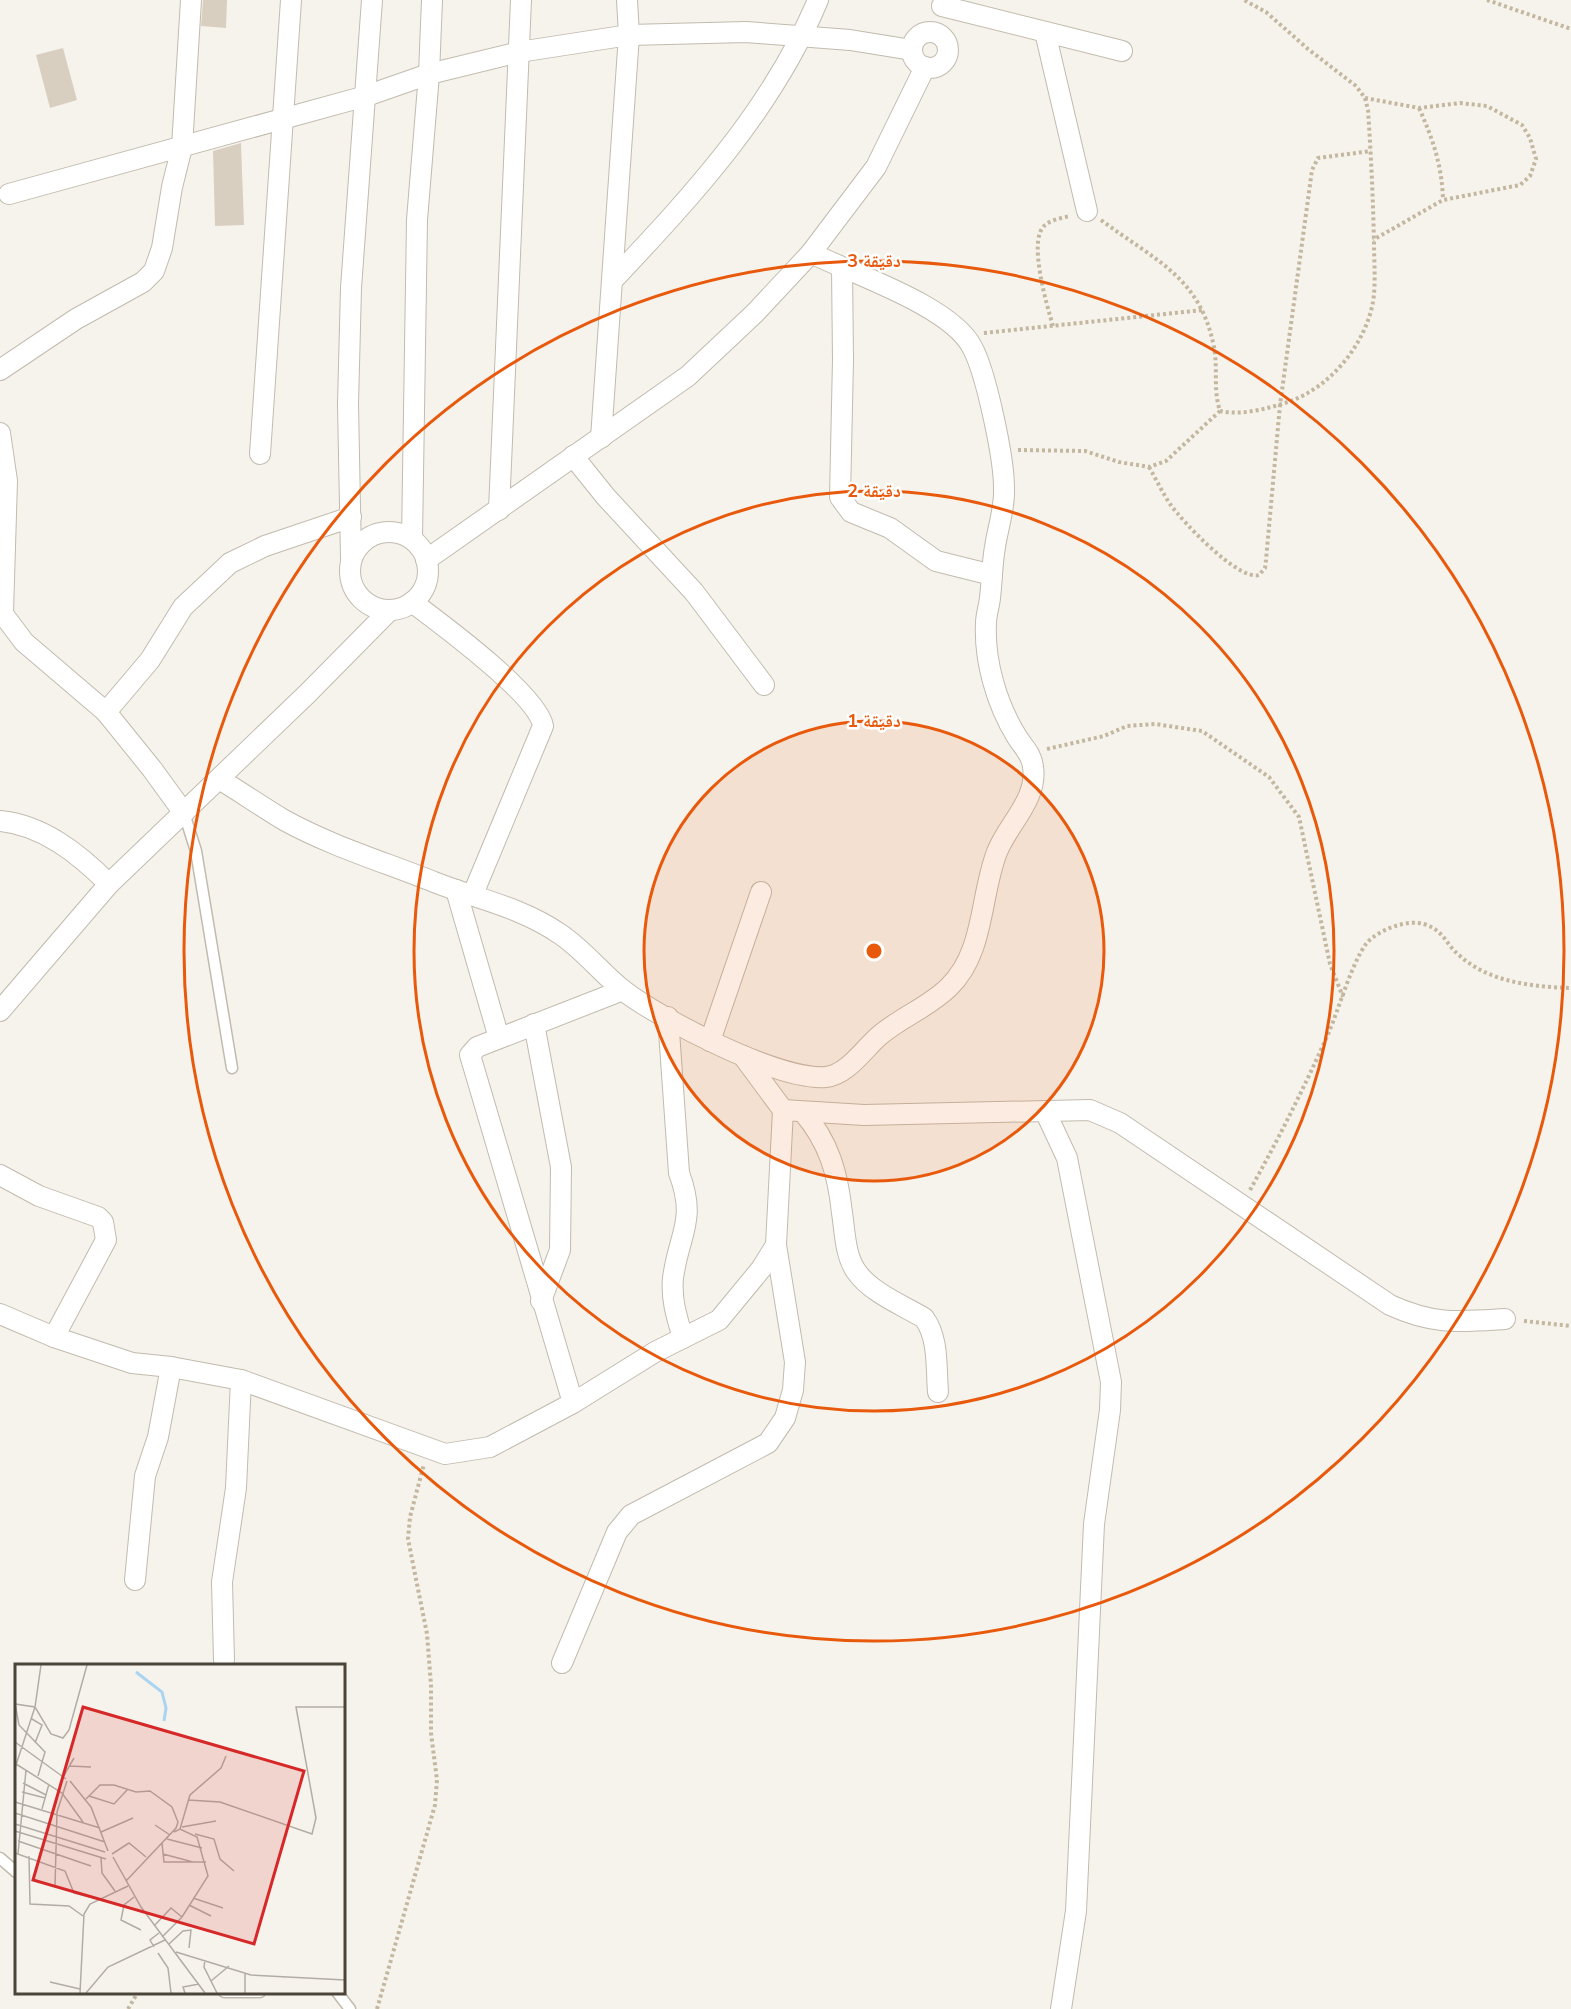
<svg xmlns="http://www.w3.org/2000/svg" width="1571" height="2009" font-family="'Nunito Sans','Noto Naskh Arabic',sans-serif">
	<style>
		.building { fill: #d8cfc1 }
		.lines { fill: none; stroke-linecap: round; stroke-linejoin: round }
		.service-casing { stroke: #c2bbae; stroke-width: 13 }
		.minor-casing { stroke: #c2bbae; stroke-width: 22 }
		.path { stroke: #c4b79f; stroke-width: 4; stroke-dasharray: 3 3; stroke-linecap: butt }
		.service { stroke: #fff; stroke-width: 10 }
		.minor { stroke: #fff; stroke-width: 20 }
		.ring { fill: none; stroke: #e8590c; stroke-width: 3 }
		.inset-river { fill: none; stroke: #a9d4f2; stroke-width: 3 }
		.inset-road { fill: none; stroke: #b2ada4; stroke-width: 1.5 }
		.view { fill: #d62828; fill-opacity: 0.15; stroke: #d62828; stroke-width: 3 }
		.inset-edge { fill: none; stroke: #4b4439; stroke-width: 3 }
		.centre { fill: #e8590c; stroke: #fff; stroke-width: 3 }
		.ring-label { font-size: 18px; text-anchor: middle; font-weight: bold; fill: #e8590c; stroke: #fff; stroke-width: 5; stroke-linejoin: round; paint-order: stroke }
	</style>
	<rect width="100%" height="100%" fill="#f6f3ec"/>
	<g class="building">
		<polygon points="203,0 227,0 226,28 201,26"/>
		<polygon points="63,48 77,100 50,108 36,55"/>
		<polygon points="241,143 244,225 215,226 213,151"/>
	</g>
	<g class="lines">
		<defs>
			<g id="service">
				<polyline points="184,813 196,851 232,1068"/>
				<polyline points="0,1858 16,1872"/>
				<polyline points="224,1992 260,1992"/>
				<polyline points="337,1992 350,2009"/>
			</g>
			<g id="minor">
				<polyline points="942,6 1122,51"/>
				<polyline points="1045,32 1087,211"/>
				<circle cx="930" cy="50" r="18"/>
				<polyline points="9,194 366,96 429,74 519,52 629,35 746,32 850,40 912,50"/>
				<polyline points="842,268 843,360 840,497 851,512 890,528 936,561 992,575"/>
				<path d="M 612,281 C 693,195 772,110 818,0"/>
				<polyline points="0,370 76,319 143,282 154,271 162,248 172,187 182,147 191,0"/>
				<polyline points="0,433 7,481 3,613"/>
				<polyline points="601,438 629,35 627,0"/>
				<polyline points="260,454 291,0"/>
				<polyline points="573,456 606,497 694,592 764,685"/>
				<polyline points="499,510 521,0"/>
				<circle cx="389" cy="571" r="39"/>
				<polyline points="412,539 417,220 429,74 432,0"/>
				<polyline points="351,558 348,404 351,288 372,0"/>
				<polyline points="426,560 688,376 755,313 811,253 876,167 925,67"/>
				<path d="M 412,602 C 440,623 538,695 543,726 L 473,894"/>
				<polyline points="0,610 24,642 106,712 152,769 184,813"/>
				<polyline points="106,712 150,660 183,607 230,563 265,546 351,517"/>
				<path d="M 219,779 C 241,792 262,807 284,820 C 331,846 384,862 434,882 C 477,899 521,907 560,934 C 584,950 601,973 624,991 C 662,1020 779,1081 826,1077 C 847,1075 864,1049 879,1036 C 901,1017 929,1007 949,987 C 985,952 980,895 997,852 C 1008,824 1038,799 1033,767 C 1032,754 1023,747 1017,737 C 997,705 984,661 986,623 C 986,615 989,607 990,598 C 992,581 992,564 995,547 C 998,527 1005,508 1004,488 C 1004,458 986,372 972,347 C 951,306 853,274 811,253"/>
				<path d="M 0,821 C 43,825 79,854 109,884"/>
				<polyline points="456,890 499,1038"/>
				<polyline points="0,1011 109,884 307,694 390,610"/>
				<path d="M 668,1017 L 679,1173 C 697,1221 679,1233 673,1278 C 671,1300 677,1318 683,1338"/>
				<polyline points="534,1024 561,1167 560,1250 541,1301"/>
				<polyline points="710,1041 761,892"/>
				<path d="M 783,1110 L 864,1115 L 1090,1110 L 1120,1123 L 1390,1305 C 1434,1325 1458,1322 1505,1319"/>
				<polyline points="1045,1111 1067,1158 1111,1382 1110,1410 1094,1524 1076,1911 1061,2009"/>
				<path d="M 803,1112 C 829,1142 838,1174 842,1213 C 845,1232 845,1255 856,1271 C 870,1292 902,1305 924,1318 C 939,1338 936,1368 938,1392"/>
				<polyline points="0,1175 39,1196 98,1217 103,1222 106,1240 54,1337"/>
				<polyline points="0,1314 54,1337 132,1363 171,1367 241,1380 445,1454 490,1447 573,1403 655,1352 719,1320 761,1269 776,1245 783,1110 743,1056"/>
				<polyline points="573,1403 470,1055 477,1047 623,990"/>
				<polyline points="135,1580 145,1476 158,1437 171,1367"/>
				<polyline points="224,1660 222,1582 236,1488 241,1380"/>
				<polyline points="562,1663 617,1532 631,1515 768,1443 785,1418 793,1390 795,1362 776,1245"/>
			</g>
		</defs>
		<use href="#service" class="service-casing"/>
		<use href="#minor" class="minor-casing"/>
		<g class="path">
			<polyline points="1487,0 1571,29"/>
			<polyline points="1365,98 1419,108 1460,103 1487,106 1522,125 1530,138 1536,159 1530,176 1520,185 1443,200 1373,240"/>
			<path d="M 1419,108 C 1433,139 1442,166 1443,200"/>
			<path d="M 1101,220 C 1154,260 1200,276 1214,347 C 1218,369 1213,390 1220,411 C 1242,416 1270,408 1291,401 C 1331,386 1365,345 1373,302 C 1376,283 1374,262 1374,243 C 1373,198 1371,154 1368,110 L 1365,98 L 1356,86 L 1308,49 L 1266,12 L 1244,0"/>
			<path d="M 1053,326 C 1047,306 1028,241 1044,226 C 1050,220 1061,218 1070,216"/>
			<polyline points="984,333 1203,310"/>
			<polyline points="1018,450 1085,451 1119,462 1149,467 1166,461 1220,411"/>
			<path d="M 1149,467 C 1156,479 1162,492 1170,504 C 1182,521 1238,581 1259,575 L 1265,568 L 1266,560 L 1280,405 L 1312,170 L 1318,158 L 1371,151"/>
			<polyline points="1047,749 1104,736 1127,726 1155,724 1202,731 1269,777 1299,817 1330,964 1343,997"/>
			<path d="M 1250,1190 C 1279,1138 1305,1086 1329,1032 C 1339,1008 1352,963 1366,944 C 1377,930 1407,919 1424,924 C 1445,931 1445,944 1460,956 C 1489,982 1533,987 1571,988"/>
			<polyline points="1524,1321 1571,1326"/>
			<polyline points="128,2009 138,1992"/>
			<polyline points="377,2009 435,1805 437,1780 431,1733 431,1685 427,1634 408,1539 410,1517 424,1464"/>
		</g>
		<use href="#service" class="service"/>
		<use href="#minor" class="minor"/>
	</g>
	<circle cx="874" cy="951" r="230" fill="#e8590c" fill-opacity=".12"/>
	<g class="ring">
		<circle cx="874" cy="951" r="230"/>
		<circle cx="874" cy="951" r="460"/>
		<circle cx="874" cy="951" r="690"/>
	</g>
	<g transform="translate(15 1664)">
		<rect width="330" height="330" fill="#f6f3ec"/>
		<path class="inset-river" d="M 121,8 L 147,28 L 151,44 L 149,57"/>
		<path class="inset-road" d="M 17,55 L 27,61 L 20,79M 0,78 L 51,115M 1,100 L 47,129 L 68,158M 54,102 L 76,103M 0,104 L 20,43 L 26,1M 23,112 L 30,88 L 4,61 L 0,40 L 20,43 L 36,70 L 48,74 L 54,66 L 72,1M 48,113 L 59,94M 55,117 L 76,143 L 93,187M 8,119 L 31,131M 7,128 L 30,134M 74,132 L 99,140 L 113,125M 71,135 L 85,121 L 99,121 L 121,128 L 135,127 L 157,143 L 163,158 L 161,164 L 111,217M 173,136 L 205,138 L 297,170 L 301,154 L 281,43 L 330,43M 0,138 L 85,164M 27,145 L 34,120M 0,149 L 90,178M 0,160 L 90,188M 140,161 L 155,171M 167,163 L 201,157M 165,165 L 175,131 L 206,104 L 211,92M 0,167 L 91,195M 86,168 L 118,154M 180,170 L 199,175 L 205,195 L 219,207M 152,175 L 187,184M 3,177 L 76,202M 147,179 L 149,198 L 191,198M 0,189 L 50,207 L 59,229 L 84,235M 3,190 L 11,106M 97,190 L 114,179 L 131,193M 148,190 L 178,198M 14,192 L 15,240 L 54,242 L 68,252M 98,193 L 126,243 L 190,329M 86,194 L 87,209 L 100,227M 40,222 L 42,148 L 52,117M 119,233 L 109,241 L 106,256 L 126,266M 178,234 L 208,244M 174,241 L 196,252M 139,262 L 156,244 L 167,253M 147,273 L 167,253 L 193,212 L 182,173 L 165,165 L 159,168M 154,280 L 168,267 L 176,266 L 174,284M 139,283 L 135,276 L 144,269M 161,288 L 236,311 L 330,316M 143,289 L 153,304 L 156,329M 190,296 L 189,303 L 202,329M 196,317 L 214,302M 35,318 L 65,325M 65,329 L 69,250 L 75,240 L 113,222M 71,329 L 93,303 L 150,276M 170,329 L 168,323 L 184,320M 230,329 L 230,309"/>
		<path class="view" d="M 68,43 L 289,107 L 239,280 L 18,216 Z"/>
		<rect width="330" height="330" class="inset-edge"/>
	</g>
	<circle cx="874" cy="951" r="9" class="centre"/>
	<g class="ring-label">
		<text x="874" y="267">3 دقيقة</text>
		<text x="874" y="497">2 دقيقة</text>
		<text x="874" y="727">1 دقيقة</text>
	</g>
</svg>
